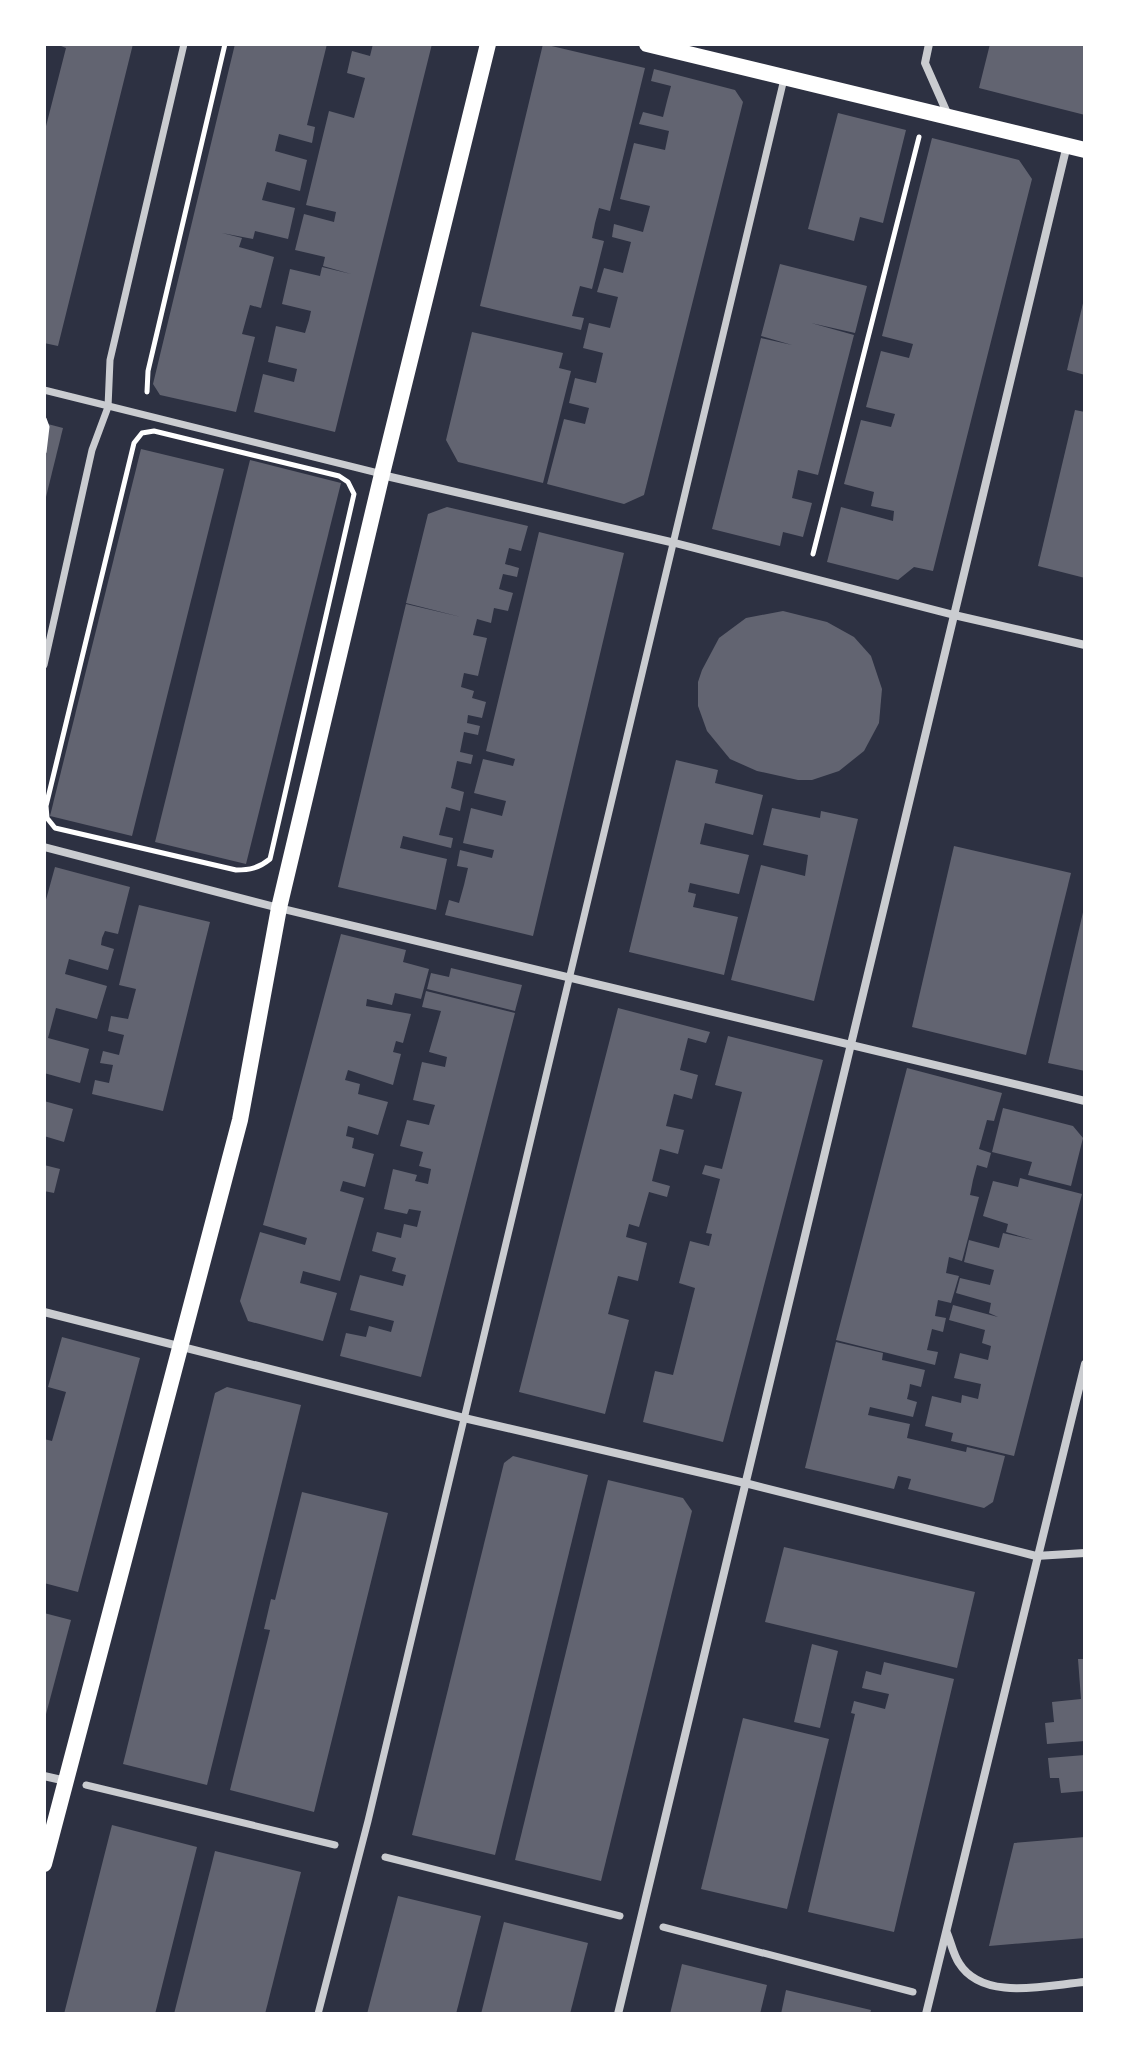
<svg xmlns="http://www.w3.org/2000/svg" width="1129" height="2058" font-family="Arial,sans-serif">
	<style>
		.building { fill: #626471 }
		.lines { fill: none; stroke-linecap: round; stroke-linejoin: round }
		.path { stroke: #fff; stroke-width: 5 }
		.pedestrian { stroke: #caccd0; stroke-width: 7 }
		.minor { stroke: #caccd0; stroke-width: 8 }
		.secondary { stroke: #fff; stroke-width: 16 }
	</style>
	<rect width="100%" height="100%" fill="#2d3142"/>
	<g class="building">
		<polygon points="56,44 133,44 58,346 44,343 44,134 66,48"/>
		<polygon points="235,44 327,44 307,125 315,127 312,143 279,134 275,151 307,160 300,191 267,182 262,200 295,208 288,239 255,231 253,239 222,233 242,238 239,247 274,257 261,308 250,305 242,334 255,337 236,412 160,395 153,384"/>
		<polygon points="373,44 432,44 335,432 254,412 263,374 294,382 297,369 268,362 276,326 305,333 309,320 311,311 282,304 290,269 320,276 322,267 351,274 323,266 325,257 295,250 304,214 334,222 336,212 306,205 329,111 354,118 365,78 347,73 352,51 370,56"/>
		<polygon points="543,44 645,68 610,211 599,208 595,223 592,238 604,241 592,289 580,286 572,316 584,318 581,330 480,306"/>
		<polygon points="990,44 1085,44 1085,115 979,88"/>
		<polygon points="654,69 735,90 743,102 644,495 624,504 547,484 564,419 585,424 589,408 569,403 575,378 596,383 603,353 583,348 589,323 610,328 618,297 597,292 604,268 623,273 631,242 612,237 614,224 643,232 650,206 620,199 634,143 665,150 669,131 639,124 643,112 663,117 667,101 671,86 651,81"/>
		<polygon points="838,113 906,130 883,223 860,217 854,241 808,229"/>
		<polygon points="932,138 1019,160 1032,179 933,571 914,567 898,580 827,562 841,507 893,521 894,511 871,506 874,492 844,484 861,420 891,427 895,414 866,407 881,351 909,358 913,344 882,336"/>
		<polygon points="780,264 867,286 855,333 811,323 854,335 818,475 798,470 792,498 812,503 803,537 783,532 780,546 712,529 761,338 792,345 761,336"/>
		<polygon points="1084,299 1085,299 1085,375 1067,370"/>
		<polygon points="472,332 563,353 559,368 571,371 543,483 458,462 446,440"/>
		<polygon points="1075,410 1085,412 1085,578 1038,566"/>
		<polygon points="44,423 63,428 45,501 44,501"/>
		<polygon points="141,449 224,469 132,836 50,816"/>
		<polygon points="250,460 341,483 246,864 155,842"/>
		<polygon points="447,507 528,526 521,551 509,548 505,564 519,568 517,577 503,574 499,589 513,593 508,611 494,608 491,623 477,619 473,635 487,638 478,676 464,673 461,687 474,691 472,698 486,702 482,718 468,715 467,723 480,726 478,735 464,732 460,752 473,755 471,764 457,761 454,775 451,788 464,792 460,811 446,807 439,835 453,838 451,848 403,836 400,848 447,859 436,910 338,887 406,604 461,617 406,603 428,514"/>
		<polygon points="539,532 624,553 533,936 445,915 449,900 459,903 464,885 468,868 457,866 460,850 492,858 494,850 463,843 471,808 502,816 506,801 474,793 483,759 513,766 515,759 486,751"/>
		<polygon points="783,611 827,622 854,637 871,656 882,689 879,723 864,751 839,771 812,780 798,780 757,771 730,759 707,731 698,706 698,682 702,670 719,638 746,618"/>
		<polygon points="676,760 718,770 715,783 763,795 753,835 705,823 700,844 749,855 739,894 690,883 688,892 696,894 693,907 738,917 724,975 629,952"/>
		<polygon points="772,808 820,818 821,811 858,819 814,1001 731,980 761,865 805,876 808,855 763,845"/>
		<polygon points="954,846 1071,873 1026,1055 912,1027"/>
		<polygon points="55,867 130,887 118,934 105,931 102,938 101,945 114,949 108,970 69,959 65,974 107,986 97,1019 56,1008 48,1038 89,1049 80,1083 44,1073 44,907"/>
		<polygon points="139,905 210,922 163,1111 92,1094 95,1080 109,1083 113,1065 100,1063 103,1051 119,1055 124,1035 108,1031 111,1016 128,1019 136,989 119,985"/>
		<polygon points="1084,908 1085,909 1085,1071 1048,1063"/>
		<polygon points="341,934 406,950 403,962 429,969 421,999 395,993 392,1005 367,999 366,1006 411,1014 403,1043 396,1041 393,1052 401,1054 393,1085 348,1070 345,1080 360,1084 358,1094 388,1102 378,1135 348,1126 346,1136 354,1138 352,1148 374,1154 365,1187 343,1181 340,1191 364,1198 340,1281 303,1271 300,1283 337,1293 323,1341 248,1321 240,1301 260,1232 305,1245 307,1238 263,1225"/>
		<polygon points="451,968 522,985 515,1011 427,989 431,973 449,977"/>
		<polygon points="426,991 515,1013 421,1377 340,1356 346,1333 366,1337 369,1326 391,1332 394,1321 350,1310 360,1275 403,1286 406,1275 392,1271 396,1258 372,1251 377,1232 401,1238 404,1224 417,1227 421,1211 409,1209 407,1214 384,1209 393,1169 417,1175 415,1181 428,1184 431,1169 419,1166 423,1152 400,1146 407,1120 429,1125 433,1111 435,1105 413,1100 422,1062 445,1067 447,1057 429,1052 441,1011 422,1007"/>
		<polygon points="618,1008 710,1032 706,1043 688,1038 680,1070 698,1075 692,1099 674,1094 666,1126 684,1130 678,1154 660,1149 652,1181 670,1186 667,1197 649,1192 639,1227 629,1224 626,1237 647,1243 638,1281 618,1276 608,1314 629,1320 605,1414 519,1392"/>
		<polygon points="728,1036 823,1060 723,1442 643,1422 655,1371 673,1375 695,1288 679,1283 690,1241 709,1246 712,1234 706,1233 720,1179 702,1174 705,1165 722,1169 742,1092 715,1085"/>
		<polygon points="907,1068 1002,1093 994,1121 987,1120 979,1149 991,1153 987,1168 977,1165 973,1180 970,1195 979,1197 962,1261 949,1257 946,1273 959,1276 951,1303 938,1300 935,1316 946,1318 943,1332 932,1329 927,1350 938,1352 935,1365 836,1340"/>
		<polygon points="44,1101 73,1109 64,1142 44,1136"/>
		<polygon points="1003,1108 1073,1126 1083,1138 1071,1186 1028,1175 1032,1162 992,1152"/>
		<polygon points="44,1165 60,1169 54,1193 44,1191"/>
		<polygon points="1020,1178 1082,1194 1014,1456 951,1441 953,1433 925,1426 932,1396 961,1403 962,1395 978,1399 981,1384 954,1378 957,1366 960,1353 988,1360 991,1346 982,1343 985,1330 949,1320 953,1305 998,1317 989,1313 991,1303 956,1293 960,1278 990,1285 994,1270 964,1262 969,1240 999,1248 1003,1233 1033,1240 1006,1232 1008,1224 983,1216 993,1181 1018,1187"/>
		<polygon points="62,1337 140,1358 78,1592 44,1583 44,1439 52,1441 66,1392 48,1387"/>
		<polygon points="836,1342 883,1353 882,1360 925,1370 921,1387 910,1384 909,1391 907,1399 917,1402 913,1417 870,1407 868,1415 910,1424 907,1438 966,1452 967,1447 1005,1456 993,1502 984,1508 908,1489 911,1479 898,1476 894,1489 805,1468"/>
		<polygon points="227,1387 301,1405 207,1785 123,1764 215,1393"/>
		<polygon points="513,1456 588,1475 495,1855 412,1835 504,1463"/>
		<polygon points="608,1480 683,1498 692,1511 601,1881 515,1860"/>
		<polygon points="302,1492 388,1513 314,1812 230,1790 270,1630 264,1629 271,1599 275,1600"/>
		<polygon points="784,1547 975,1592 957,1668 765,1622"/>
		<polygon points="44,1613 71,1620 45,1718 44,1718"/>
		<polygon points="812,1644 838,1651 820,1728 794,1722"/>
		<polygon points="1078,1659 1085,1659 1085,1741 1047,1744 1045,1723 1054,1722 1052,1702 1081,1699"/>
		<polygon points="884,1662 954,1679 894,1932 808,1912 855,1714 851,1713 854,1701 885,1709 889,1694 862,1688 866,1671 881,1675"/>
		<polygon points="743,1718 829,1739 787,1909 701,1889"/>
		<polygon points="1085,1755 1085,1791 1061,1793 1059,1778 1050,1778 1048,1758"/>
		<polygon points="112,1825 197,1847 156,2010 155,2014 64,2014"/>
		<polygon points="1085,1837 1085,1938 989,1946 1014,1843"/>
		<polygon points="215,1851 301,1872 265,2014 174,2014"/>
		<polygon points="398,1896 481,1916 456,2014 367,2014"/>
		<polygon points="504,1922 588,1943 570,2014 481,2014"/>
		<polygon points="682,1964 767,1985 760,2014 670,2014"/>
		<polygon points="786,1990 871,2010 870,2014 781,2014"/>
	</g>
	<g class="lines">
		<g class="path">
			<polyline points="147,392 148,371 225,44"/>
			<polyline points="44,419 47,427 44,452"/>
			<path d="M 154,431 L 339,476 L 348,482 L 354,494 L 270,859 C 259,868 250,870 236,870 L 55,828 L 47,818 L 46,806 L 134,443 L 142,433 Z"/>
			<polyline points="813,554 919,137"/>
		</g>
		<g class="pedestrian">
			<polyline points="44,390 382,474"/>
			<polyline points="44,665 92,450 108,407 110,360 184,44"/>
			<polyline points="86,1785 335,1845"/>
			<polyline points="385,1857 620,1916"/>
			<polyline points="663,1927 913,1992"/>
			<polyline points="318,2014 368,1821 784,79"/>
		</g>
		<g class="minor">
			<polyline points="929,44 925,63 948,115"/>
			<polyline points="382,475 675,543 954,615 1085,645"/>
			<polyline points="44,847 279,908 1085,1101"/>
			<polyline points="44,1312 464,1418 745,1483 1036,1556 1085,1553"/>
			<polyline points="44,1776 66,1781"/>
			<path d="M 947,1933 C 951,1942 953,1954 959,1963 C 983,2002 1047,1985 1085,1982"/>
			<polyline points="618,2014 1067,145"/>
			<polyline points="926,2014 1085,1364"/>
		</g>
		<g class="secondary">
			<polyline points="647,44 1085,150"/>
			<polyline points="44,1864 240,1120 279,908 382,474 488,44"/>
		</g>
	</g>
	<rect width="1129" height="2058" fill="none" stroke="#ffffff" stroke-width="92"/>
</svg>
